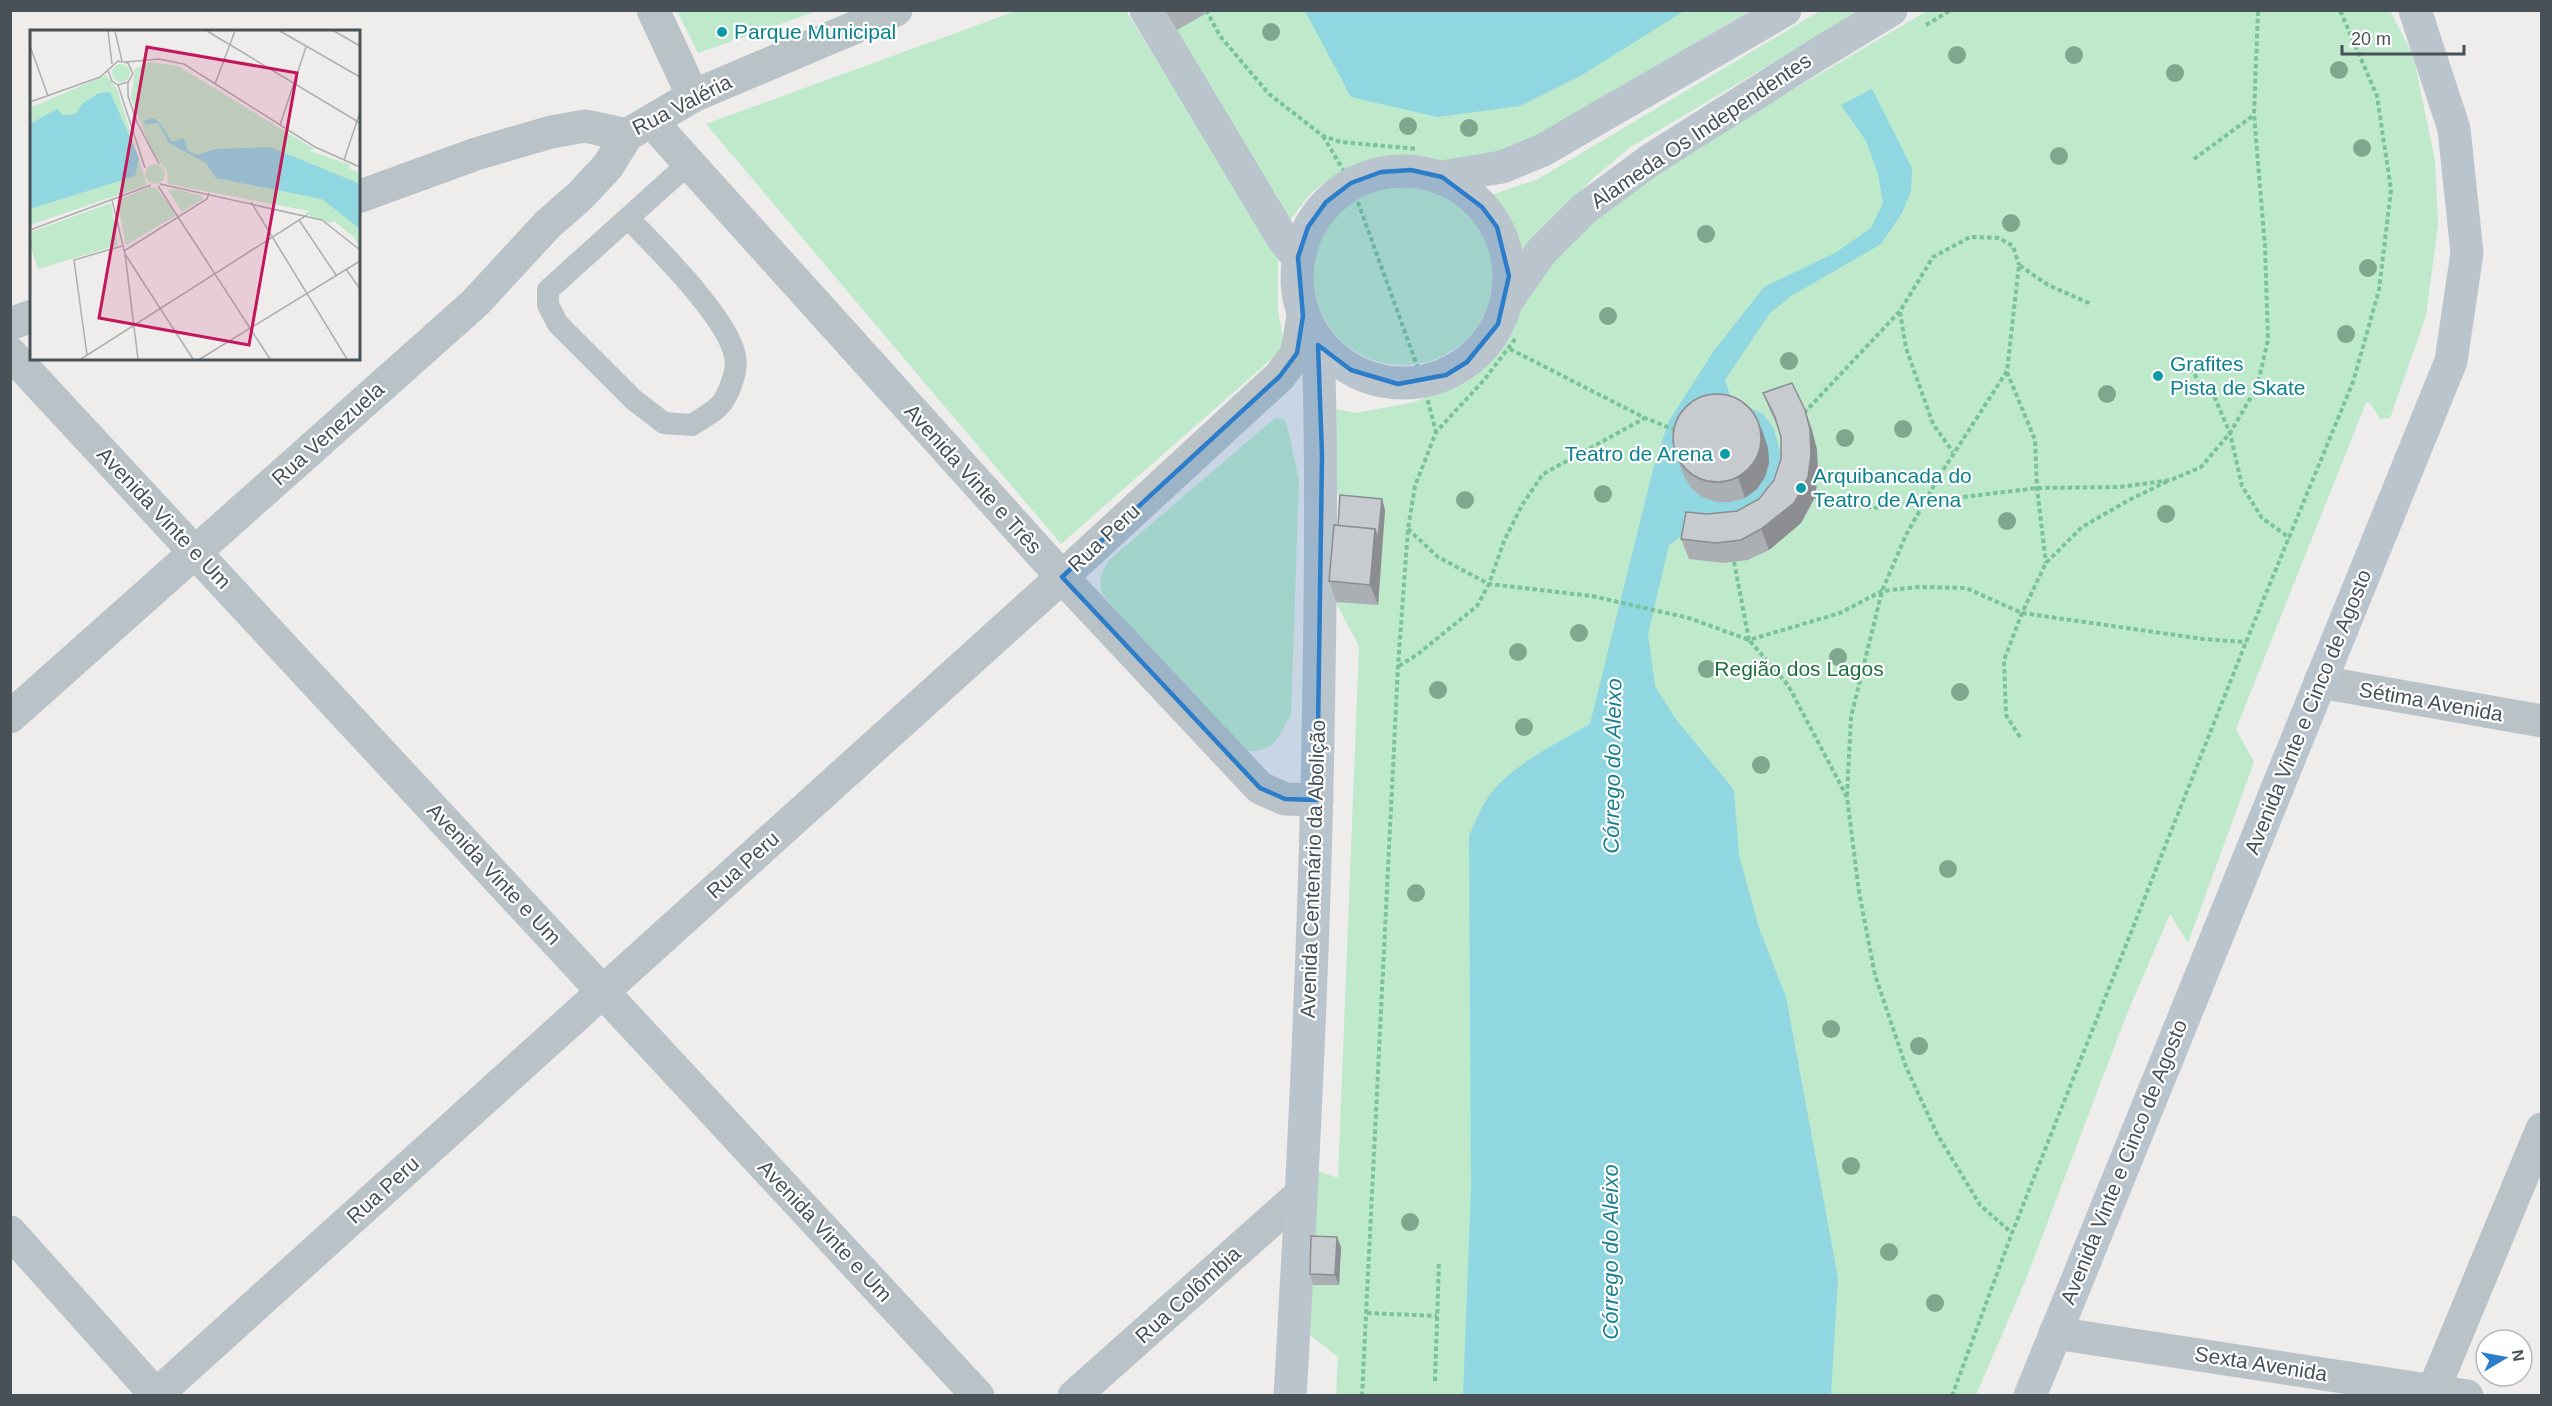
<svg xmlns="http://www.w3.org/2000/svg" width="2552" height="1406" font-family="Arial,sans-serif">
	<style>
		.green { fill: #bee9cb }
		.water { fill: #90d7e1; fill-rule: evenodd }
		.lines { fill: none; stroke-linecap: round; stroke-linejoin: round }
		.path { stroke: #7ac399; stroke-width: 4; stroke-dasharray: 4.5 3; stroke-linecap: butt }
		.lane { stroke: #b9c2c7; stroke-width: 22 }
		.street { stroke: #b9c2c7; stroke-width: 33 }
		.secondary { stroke: #bac4cc; stroke-width: 33 }
		.tree { fill: #7da88e }
		.wall { fill: #abaeb2 }
		.shaded-wall { fill: #8b8d91 }
		.building { fill: #c7cacf; stroke: #8b8d91; stroke-width: 1.5 }
		.marked { fill: #2c7dc9; fill-opacity: 0.2; stroke: #2c7dc9; stroke-width: 4.5; stroke-linejoin: round }
		.culture-dot { fill: #0f9aa8; stroke: #fff; stroke-width: 2 }
		.labels { text-anchor: middle; stroke-width: 4.5; stroke-linejoin: round; paint-order: stroke }
		.culture-label { font-size: 21px; fill: #0d838f; stroke: #fff; text-anchor: start }
		.street-label { font-size: 21px; fill: #475157; stroke: #fff }
		.park-label { font-size: 21px; fill: #207042; stroke: #fff }
		.water-label { font-size: 22px; font-style: italic; fill: #1a808f; stroke: #fff }
		.inset-road { fill: none; stroke: #acaeb0; stroke-width: 1.5 }
		.view { fill: #c2185b; fill-opacity: 0.15; stroke: #c2185b; stroke-width: 3 }
		.inset-edge { fill: none; stroke: #475157; stroke-width: 3 }
	</style>
	<rect width="100%" height="100%" fill="#efecec"/>
	<g class="green">
		<polygon points="677,11 817,11 698,53"/>
		<polygon points="1016,11 1126,11 1278,256 1278,311 1285,347 1061,544 706,124"/>
		<polygon points="1162,11 1749,11 1515,149 1453,163 1424,162 1367,165 1345,172 1326,181 1310,194 1288,223"/>
		<path d="M 1820,11 L 1860,11 L 1629,148 L 1590,181 L 1524,254 C 1516,232 1507,211 1488,196 L 1538,179 Z"/>
		<polygon points="1927,11 2390,11 2413,55 2435,160 2438,224 2426,316 2390,418 2380,419 2370,403 2366,403 2236,729 2254,762 2188,943 2170,914 2126,1016 2026,1279 1976,1395 1336,1395 1338,1357 1310,1335 1316,1170 1338,1178 1359,646 1335,601 1339,507 1330,416 1332,411 1337,409 1355,413 1415,402 1455,383 1482,363 1514,308 1549,259 1655,171"/>
		<circle cx="1403" cy="275" r="90"/>
		<path d="M 1275,418 L 1284,419 L 1287,425 L 1299,480 L 1291,714 C 1275,745 1271,756 1233,749 L 1103,595 C 1098,581 1101,573 1109,560 Z"/>
	</g>
	<g class="water">
		<polygon points="1305,11 1684,11 1582,75 1520,106 1437,117 1351,97"/>
		<path d="M 1872,89 L 1912,168 L 1911,191 L 1902,213 L 1881,244 L 1791,296 L 1770,313 L 1725,380 L 1731,398 L 1763,414 L 1774,429 L 1780,452 L 1782,480 L 1773,498 L 1694,527 L 1669,545 L 1648,634 L 1655,686 L 1675,718 L 1734,790 L 1739,855 L 1759,928 L 1786,997 L 1838,1278 L 1831,1395 L 1463,1396 L 1471,1188 L 1469,836 C 1474,825 1479,813 1485,802 C 1505,768 1557,743 1590,724 L 1654,465 L 1669,421 L 1713,352 L 1764,287 L 1835,253 L 1871,228 L 1883,203 L 1878,174 L 1866,141 L 1841,105 ZM 1762,435 C 1776,467 1765,492 1731,502 Z"/>
	</g>
	<g class="lines">
		<g class="path">
			<polyline points="1206,10 1220,36 1269,94 1323,136 1341,142 1418,149"/>
			<polyline points="1926,25 1951,10"/>
			<polyline points="1323,136 1351,183 1423,382 1436,432"/>
			<polyline points="2194,159 2254,115"/>
			<polyline points="1900,312 1906,348 1933,424 1953,452"/>
			<polyline points="1510,349 1645,418 1678,431"/>
			<polyline points="2189,369 2214,396 2230,433 2242,486 2262,518 2290,538"/>
			<polyline points="2007,372 2035,440 2037,488 2046,563"/>
			<polyline points="1804,413 1900,311 1933,257 1970,237 1999,238 2013,246 2019,265"/>
			<polyline points="1815,497 1873,508 2037,488 2120,487 2171,480 2201,467 2230,433 2257,387 2268,340 2265,247 2254,114 2258,10"/>
			<polyline points="1408,529 1438,557 1489,584 1592,596 1689,618 1749,640 1788,685 1847,797 1859,892 1875,975 1906,1067 1937,1134 1980,1205 2012,1233"/>
			<polyline points="1734,562 1749,640 1840,613 1882,591 1918,587 1966,588 2022,613 2203,639 2246,642"/>
			<polyline points="1399,666 1418,654 1477,606 1489,584 1504,541 1522,505 1543,474 1645,418"/>
			<polyline points="2020,737 2006,715 2004,660 2022,613 2046,563 2082,527 2127,501 2168,481"/>
			<polyline points="1847,796 1851,717 1882,591 1906,535 1940,475 2007,371 2019,265 2048,285 2091,304"/>
			<polyline points="1367,1313 1437,1316"/>
			<polyline points="1435,1381 1439,1262"/>
			<polyline points="1362,1396 1398,666 1408,529 1415,486 1436,432 1484,380 1516,338"/>
			<polyline points="1952,1396 2012,1233 2246,642 2353,382 2379,290 2391,190 2377,96 2340,10"/>
		</g>
		<path class="lane" d="M 629,219 C 657,248 728,318 735,356 C 738,369 731,388 724,400 C 718,410 702,418 692,425 L 664,423 L 634,400 L 558,324 L 548,305 L 548,290 L 689,163"/>
		<g class="street">
			<polyline points="653,10 693,96"/>
			<polyline points="651,121 1062,577 1260,788 1285,799 1317,800"/>
			<polyline points="358,197 476,154 551,132 585,126 627,135 693,96 896,10"/>
			<polyline points="10,324 32,316"/>
			<polyline points="10,353 978,1396"/>
			<polyline points="2320,682 2542,721"/>
			<polyline points="10,717 475,303 548,224 580,196 608,166 627,135"/>
			<polyline points="10,1232 157,1396"/>
			<polyline points="2055,1333 2467,1396"/>
			<polyline points="155,1396 1062,577 1280,376 1297,353 1303,316"/>
			<polyline points="1074,1396 1301,1194"/>
			<polyline points="2431,1396 2542,1129"/>
		</g>
		<g class="secondary">
			<polyline points="1146,10 1283,239 1298,257"/>
			<circle cx="1403" cy="277" r="106"/>
			<polyline points="1442,177 1502,167 1543,150 1785,10"/>
			<polyline points="1507,301 1541,252 1584,209 1649,161 1815,56 1891,10"/>
			<path d="M 1290,1396 C 1304,1156 1316,916 1319,675 C 1321,564 1322,453 1318,342"/>
			<polyline points="2030,1396 2451,361 2467,253 2454,129 2415,10"/>
		</g>
	</g>
	<g class="tree">
		<circle cx="1271" cy="32" r="9"/>
		<circle cx="1957" cy="55" r="9"/>
		<circle cx="2074" cy="55" r="9"/>
		<circle cx="2339" cy="70" r="9"/>
		<circle cx="2175" cy="73" r="9"/>
		<circle cx="1408" cy="126" r="9"/>
		<circle cx="1469" cy="128" r="9"/>
		<circle cx="2362" cy="148" r="9"/>
		<circle cx="2059" cy="156" r="9"/>
		<circle cx="2011" cy="223" r="9"/>
		<circle cx="1706" cy="234" r="9"/>
		<circle cx="2368" cy="268" r="9"/>
		<circle cx="1608" cy="316" r="9"/>
		<circle cx="2346" cy="334" r="9"/>
		<circle cx="1789" cy="361" r="9"/>
		<circle cx="2107" cy="394" r="9"/>
		<circle cx="1903" cy="429" r="9"/>
		<circle cx="1845" cy="438" r="9"/>
		<circle cx="1603" cy="494" r="9"/>
		<circle cx="1465" cy="500" r="9"/>
		<circle cx="2166" cy="514" r="9"/>
		<circle cx="2007" cy="521" r="9"/>
		<circle cx="1579" cy="633" r="9"/>
		<circle cx="1518" cy="652" r="9"/>
		<circle cx="1838" cy="657" r="9"/>
		<circle cx="1707" cy="669" r="9"/>
		<circle cx="1438" cy="690" r="9"/>
		<circle cx="1960" cy="692" r="9"/>
		<circle cx="1524" cy="727" r="9"/>
		<circle cx="1761" cy="765" r="9"/>
		<circle cx="1948" cy="869" r="9"/>
		<circle cx="1416" cy="893" r="9"/>
		<circle cx="1831" cy="1029" r="9"/>
		<circle cx="1919" cy="1046" r="9"/>
		<circle cx="1851" cy="1166" r="9"/>
		<circle cx="1410" cy="1222" r="9"/>
		<circle cx="1889" cy="1252" r="9"/>
		<circle cx="1935" cy="1303" r="9"/>
	</g>
	<g class="wall">
		<polygon points="1165,10 1203,10 1205,14 1177,30"/>
		<polygon points="1763,393 1805,410 1812,430 1817,450 1818,475 1815,497 1801,523 1769,550 1748,560 1724,563 1689,559 1681,539 1707,514 1737,511 1759,499 1774,480 1781,459 1781,437 1779,429 1771,413"/>
		<polygon points="1761,427 1768,448 1769,463 1765,477 1757,489 1745,498 1731,502 1716,502 1702,497 1691,488 1684,476 1676,455"/>
		<polygon points="1382,499 1385,510 1378,605 1336,602 1329,581 1338,526"/>
		<polygon points="1337,1237 1341,1247 1339,1285 1313,1285 1310,1274"/>
	</g>
	<g class="shaded-wall">
		<polygon points="1805,410 1812,430 1817,450 1818,475 1815,497 1801,523 1769,550 1761,529"/>
		<polygon points="1761,427 1768,448 1769,463 1765,477 1757,489 1745,498 1738,477"/>
		<polygon points="1382,499 1385,510 1378,605 1370,585 1375,529"/>
		<polygon points="1337,1237 1341,1247 1339,1285 1335,1275"/>
	</g>
	<g class="building">
		<polygon points="1792,383 1805,410 1810,429 1811,455 1808,477 1794,503 1761,529 1741,540 1716,543 1681,539 1686,512 1707,514 1737,511 1759,499 1774,480 1781,459 1781,437 1775,417 1763,393"/>
		<circle cx="1717" cy="438" r="44"/>
		<polygon points="1340,495 1382,499 1378,539 1375,529 1338,526"/>
		<polygon points="1334,525 1375,529 1370,585 1329,581"/>
		<polygon points="1311,1236 1337,1237 1335,1275 1310,1274"/>
	</g>
	<path class="marked" d="M 1411,170 L 1442,177 L 1482,207 L 1497,227 L 1509,276 L 1498,324 L 1467,362 L 1446,375 L 1398,384 L 1351,370 L 1318,345 L 1322,455 L 1317,800 L 1285,799 L 1260,788 L 1062,577 L 1280,376 L 1297,353 L 1303,316 L 1298,257 L 1308,227 L 1326,202 L 1351,183 L 1381,172 Z"/>
	<g class="culture-dot">
		<circle cx="722" cy="32" r="6"/>
		<circle cx="2158" cy="376" r="6"/>
		<circle cx="1725" cy="454" r="6"/>
		<circle cx="1801" cy="488" r="6"/>
	</g>
	<g class="labels">
		<g class="culture-label">
			<text x="734" y="39">Parque Municipal</text>
			<text x="2170" y="371">Grafites<tspan x="2170" dy="24">Pista de Skate</tspan></text>
			<text x="1713" y="461" text-anchor="end">Teatro de Arena</text>
			<text x="1813" y="483">Arquibancada do<tspan x="1813" dy="24">Teatro de Arena</tspan></text>
		</g>
		<g class="street-label">
			<text transform="translate(682 105) rotate(-27)" y="7">Rua Valéria</text>
			<text transform="translate(1701 131) rotate(-34)" y="7">Alameda Os Independentes</text>
			<text transform="translate(328 434) rotate(-42)" y="7">Rua Venezuela</text>
			<text transform="translate(973 479) rotate(48)" y="7">Avenida Vinte e Três</text>
			<text transform="translate(164 518) rotate(47)" y="7">Avenida Vinte e Um</text>
			<text transform="translate(1104 538) rotate(-43)" y="7">Rua Peru</text>
			<text transform="translate(2431 702) rotate(10)" y="7">Sétima Avenida</text>
			<text transform="translate(2308 712) rotate(-68)" y="7">Avenida Vinte e Cinco de Agosto</text>
			<text transform="translate(743 865) rotate(-42)" y="7">Rua Peru</text>
			<text transform="translate(1313 869) rotate(-88)" y="7">Avenida Centenário da Abolição</text>
			<text transform="translate(494 874) rotate(47)" y="7">Avenida Vinte e Um</text>
			<text transform="translate(2124 1162) rotate(-68)" y="7">Avenida Vinte e Cinco de Agosto</text>
			<text transform="translate(383 1190) rotate(-42)" y="7">Rua Peru</text>
			<text transform="translate(825 1231) rotate(47)" y="7">Avenida Vinte e Um</text>
			<text transform="translate(1188 1295) rotate(-42)" y="7">Rua Colômbia</text>
			<text transform="translate(2261 1364) rotate(9)" y="7">Sexta Avenida</text>
		</g>
		<g class="park-label">
			<text x="1799" y="676">Região dos Lagos</text>
		</g>
		<g class="water-label">
			<text transform="translate(1612 766) rotate(-89)" y="8">Córrego do Aleixo</text>
			<text transform="translate(1610 1252) rotate(-90)" y="8">Córrego do Aleixo</text>
		</g>
	</g>
	<g transform="translate(30 30)">
		<rect width="330" height="330" fill="#efecec"/>
		<path d="M 120,32 L 148,36 L 284,119 L 280,121 L 321,135 L 318,138 L 330,143 L 330,218 L 324,207 L 304,191 L 300,193 L 276,184 L 279,181 L 138,154 L 137,141 L 122,122 L 101,68 L 105,39 ZM82 43a9 9 0 1 1 18 0a9 9 0 1 1-18 0ZM 76,45 L 87,59 L 117,155 L 0,195 L 0,78 ZM115 144a10 10 0 1 1 20 0a10 10 0 1 1-20 0ZM 120,157 L 126,158 L 147,185 L 96,215 L 87,170 ZM 145,159 L 172,166 L 173,169 L 152,182 L 138,160 ZM 81,173 L 88,215 L 8,239 L 0,215 L 3,201 Z" fill="#bee9cb"/>
		<path d="M 80,62 L 109,128 L 105,146 L 0,179 L 0,94 L 27,79 L 33,85 L 46,84 L 52,74 L 69,63 ZM 123,88 L 130,93 L 142,112 L 154,108 L 158,121 L 167,125 L 186,119 L 240,117 L 330,154 L 330,199 L 292,169 L 186,148 L 176,133 L 139,113 L 128,93 L 115,94 L 114,91 Z" fill="#90d7e1"/>
		<path class="inset-road" d="M 78,1 L 82,34M 85,1 L 92,31M 177,1 L 330,93M 250,1 L 330,47M 304,1 L 330,16M 0,16 L 18,66M 95,32 L 129,29 L 154,34 L 285,117 L 330,137M 98,52 L 98,66 L 107,92 L 129,134M 185,54 L 205,1M 88,55 L 115,138M 0,72 L 70,47 L 88,31 L 98,33 L 103,44 L 98,52 L 88,55 L 82,51 L 78,41M 250,95 L 276,17M 314,130 L 330,82M 130,154 L 292,190 L 330,220M 128,156 L 240,329M 82,170 L 95,224 L 108,329M 221,172 L 317,329M 269,190 L 306,245M 0,200 L 121,155M 94,221 L 177,169 L 179,163M 95,224 L 163,329M 316,239 L 330,259M 57,325 L 44,230 L 92,216M 51,329 L 277,185M 170,329 L 330,231"/>
		<path class="view" d="M 117,17 L 267,43 L 219,315 L 69,288 Z"/>
		<rect width="330" height="330" class="inset-edge"/>
	</g>
	<rect width="2552" height="1406" fill="none" stroke="#475157" stroke-width="24"/>
	<g transform="translate(2504 1358) rotate(80)"><circle r="28" fill="#ffffff" stroke="#b5b9bc" stroke-width="1.5"/>
	<path d="M0-4.5L10 22L0 15L-10 22Z" fill="#2c7dc9"/>
	<text y="-9" font-size="16" font-weight="bold" text-anchor="middle" fill="#475157">N</text>
	</g>
	<path d="M2342 45v9h122v-9" fill="none" stroke="#475157" stroke-width="3"/>
	<text x="2351" y="45" font-size="18" fill="#475157" stroke="#ffffff" stroke-width="4.5" paint-order="stroke">20 m</text>
</svg>
